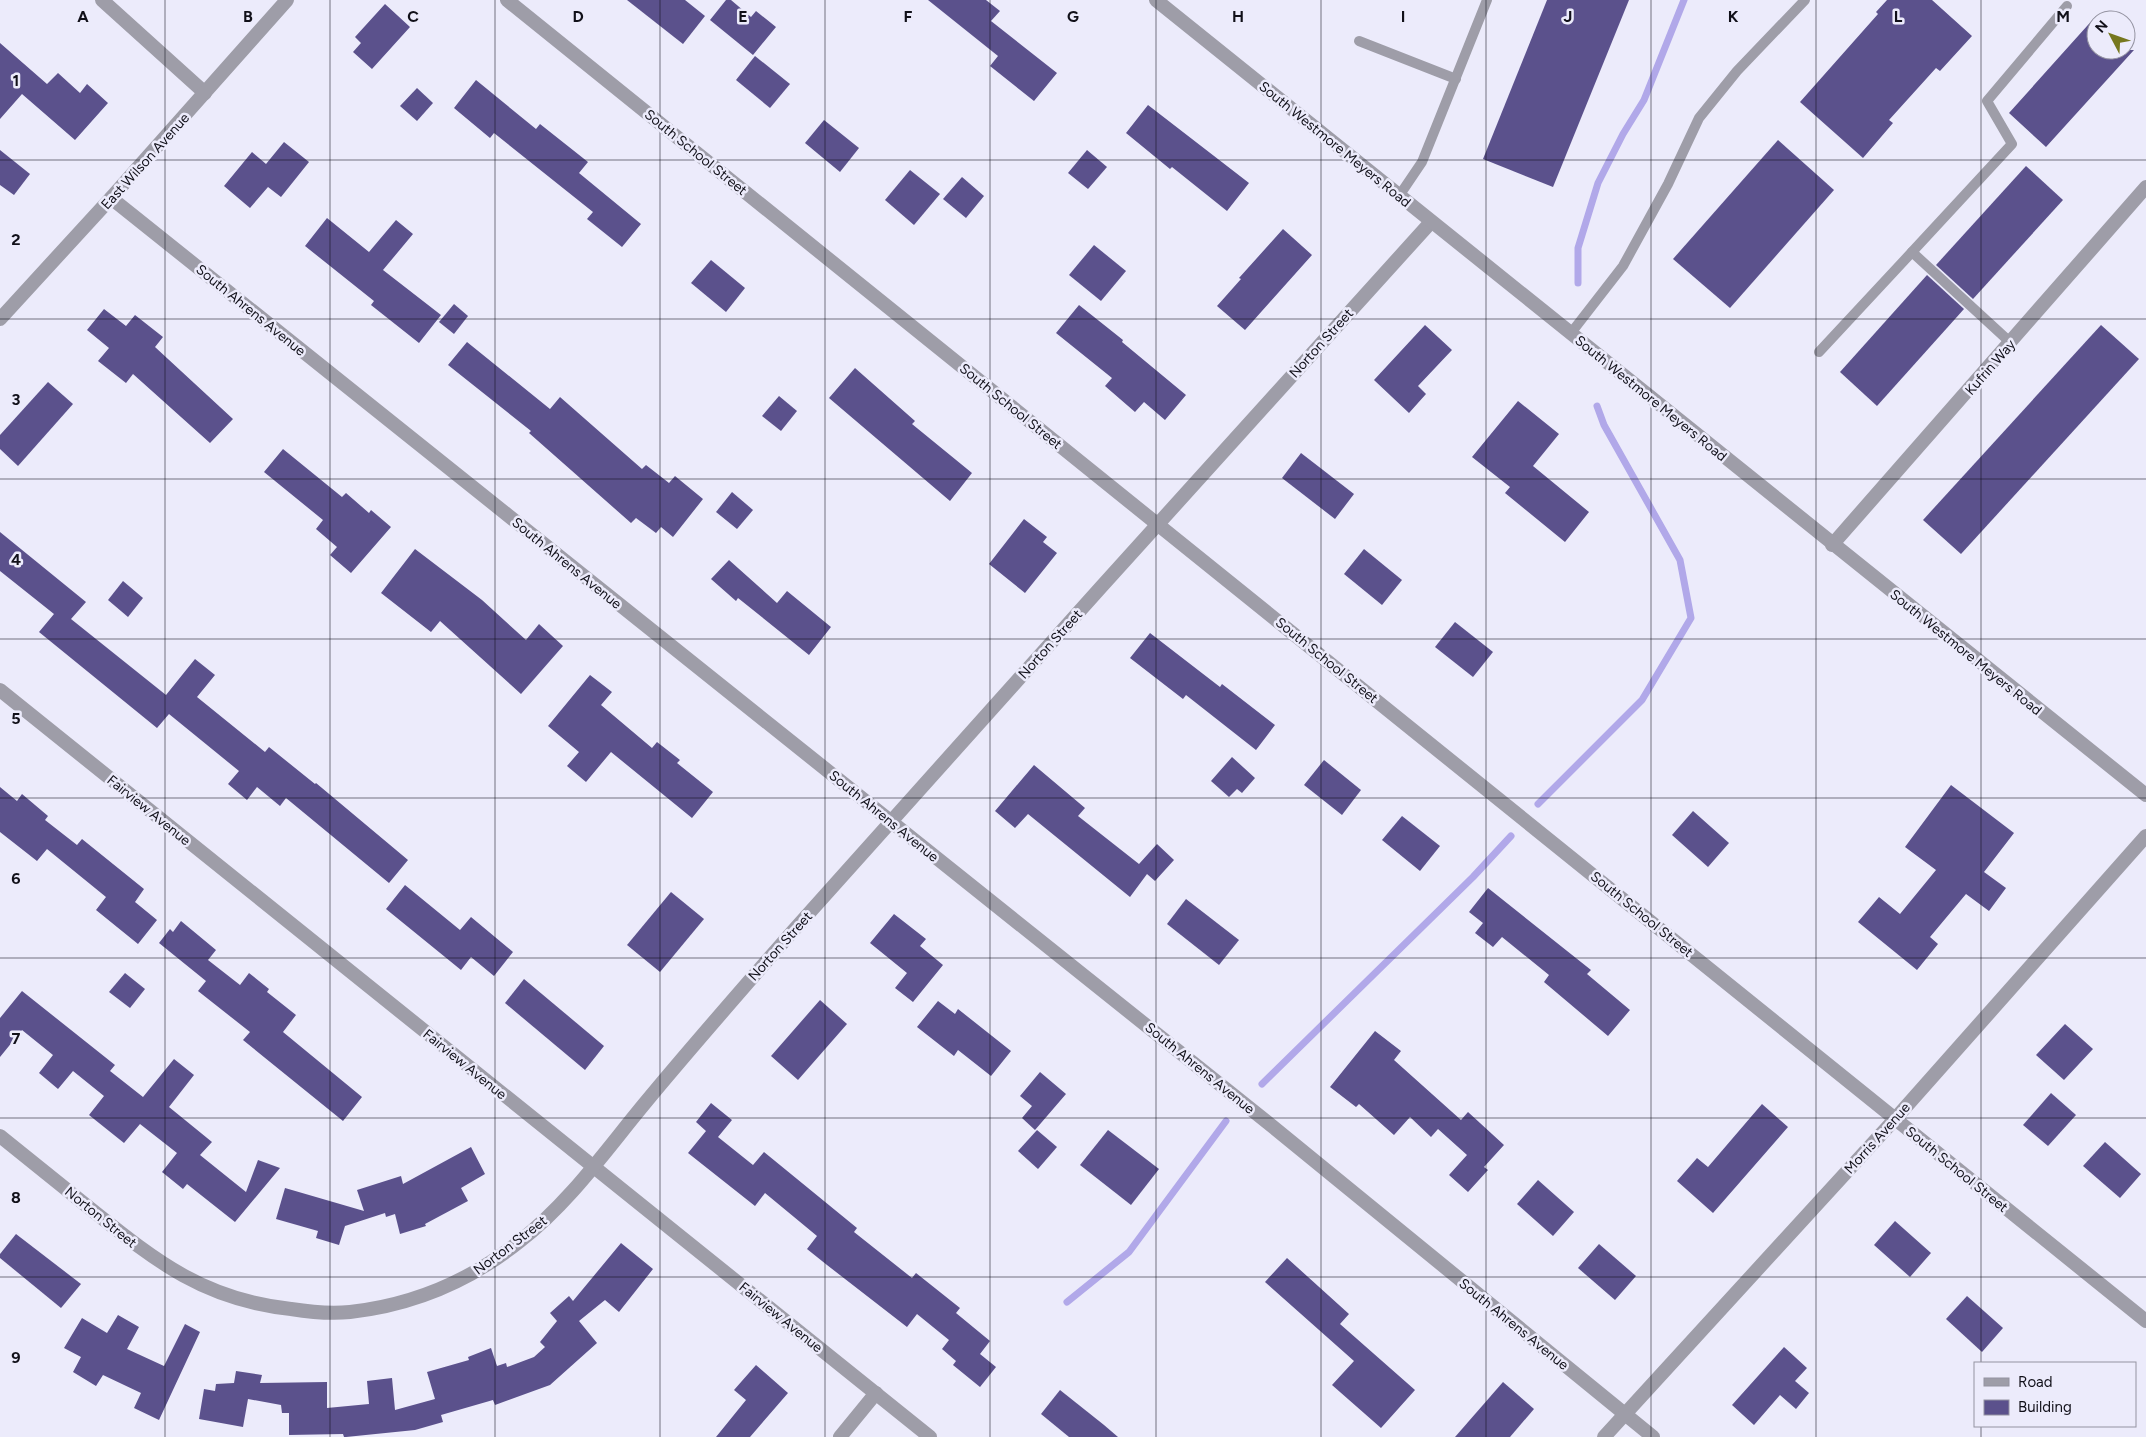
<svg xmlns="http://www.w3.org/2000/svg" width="2146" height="1437" font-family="Figtree,sans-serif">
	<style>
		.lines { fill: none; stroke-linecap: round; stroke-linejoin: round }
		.stream { stroke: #b1a8e9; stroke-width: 7 }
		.building { fill: #5b518c }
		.service { stroke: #9e9da8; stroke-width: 10 }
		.minor { stroke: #9e9da8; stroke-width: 14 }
		.tertiary { stroke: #9e9da8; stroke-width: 14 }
		.grid { fill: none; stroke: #111019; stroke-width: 1; stroke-opacity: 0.55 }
		.labels { text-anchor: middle; stroke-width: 5; stroke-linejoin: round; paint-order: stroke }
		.street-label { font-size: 14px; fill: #111019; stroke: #ecebfb }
		.grid-label { font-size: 16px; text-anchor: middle; font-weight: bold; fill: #111019; stroke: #ecebfb; stroke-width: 5; stroke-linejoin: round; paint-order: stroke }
	</style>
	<rect width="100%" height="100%" fill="#ecebfb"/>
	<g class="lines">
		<g class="stream">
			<polyline points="1578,283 1578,248 1598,183 1623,134 1644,100 1684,0"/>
			<polyline points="1538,804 1642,700 1691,618 1680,560 1604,425 1597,406"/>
			<polyline points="1262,1084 1473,877 1511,836"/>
			<polyline points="1067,1302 1129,1252 1226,1121"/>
		</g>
	</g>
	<g class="building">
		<polygon points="627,0 685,0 705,16 683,44"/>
		<polygon points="726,0 731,0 751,17 756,11 776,27 753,55 710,20"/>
		<polygon points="928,0 986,0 1000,11 991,21 1057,73 1034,101 990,66 998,56"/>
		<polygon points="1547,0 1629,0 1553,187 1483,159"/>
		<polygon points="1887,0 1932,0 1972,36 1940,71 1936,68 1889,120 1893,123 1863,158 1800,102 1878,14 1876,12"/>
		<polygon points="385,4 410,27 372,69 353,52 361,43 355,37"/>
		<polygon points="2096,16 2096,50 2134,50 2046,147 2009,113"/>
		<polygon points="0,43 47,84 58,73 80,93 87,84 108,103 75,140 22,94 0,119"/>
		<polygon points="755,56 790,84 770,108 736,80"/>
		<polygon points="476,80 536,129 540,124 588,162 579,173 641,224 622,247 587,219 593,212 494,133 490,138 454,108"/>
		<polygon points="417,88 433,103 417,121 400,106"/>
		<polygon points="1148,105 1249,183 1227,211 1172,167 1170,169 1126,133"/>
		<polygon points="824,120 859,148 840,172 805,143"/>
		<polygon points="1778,140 1834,190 1730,308 1673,259"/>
		<polygon points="284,142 309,162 281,197 268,187 250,208 224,186 252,152 266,164"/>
		<polygon points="0,150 30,174 14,195 0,185"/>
		<polygon points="1087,150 1107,167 1088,189 1068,173"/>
		<polygon points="2026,166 2063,200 1973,299 1936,265"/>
		<polygon points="910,170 940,194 914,225 885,200"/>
		<polygon points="962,177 984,196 966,218 943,199"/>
		<polygon points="327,218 369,252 396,220 413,234 383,270 441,315 419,343 371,305 374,301 305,246"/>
		<polygon points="1283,229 1312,255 1245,330 1217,306 1241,279 1239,278"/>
		<polygon points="1094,245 1126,271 1101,301 1069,275"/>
		<polygon points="711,260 745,288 726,312 691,283"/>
		<polygon points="1927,275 1964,309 1877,406 1840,372"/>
		<polygon points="454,304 468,316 454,334 439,322"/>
		<polygon points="1079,305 1123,340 1122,342 1186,395 1165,420 1144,402 1135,412 1105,386 1112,378 1056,333"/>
		<polygon points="104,309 126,326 135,315 163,337 155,347 233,419 210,443 133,374 126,383 98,361 109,348 87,330"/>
		<polygon points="1425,325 1452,350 1418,386 1426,394 1409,413 1374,380"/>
		<polygon points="2101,325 2139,359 1961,554 1923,520"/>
		<polygon points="467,342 550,409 560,397 642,469 646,465 669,483 675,476 703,499 673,537 661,527 656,533 636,518 631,523 529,433 531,431 448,365"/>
		<polygon points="855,368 915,421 912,424 972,473 950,501 829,398"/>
		<polygon points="48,382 73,404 18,466 0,449 0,435"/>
		<polygon points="779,396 797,411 781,431 762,416"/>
		<polygon points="1518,401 1559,434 1533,466 1589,512 1565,542 1505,493 1510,487 1472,457"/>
		<polygon points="283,449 342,497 346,493 369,513 371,510 391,527 351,573 330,555 337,547 316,529 323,520 264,472"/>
		<polygon points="1301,453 1354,494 1335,519 1282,478"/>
		<polygon points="732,492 753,510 737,529 716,512"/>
		<polygon points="1024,519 1047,537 1043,542 1057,553 1025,593 989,564"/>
		<polygon points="0,532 86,602 71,619 166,695 195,659 215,675 197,697 265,752 269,747 315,784 316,783 408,860 389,883 286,798 280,806 257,787 247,800 228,784 239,771 169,714 157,728 39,632 54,614 0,571"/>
		<polygon points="415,549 482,600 526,640 539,624 563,646 521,694 440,621 431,632 381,593"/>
		<polygon points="1364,549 1402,580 1382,605 1344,574"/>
		<polygon points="729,560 777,603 787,591 831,627 809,655 738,598 736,601 711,579"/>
		<polygon points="123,581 143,598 128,617 108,600"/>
		<polygon points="1455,622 1493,652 1473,677 1435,647"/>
		<polygon points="1150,633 1220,687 1222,684 1275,725 1256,750 1186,695 1183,699 1130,658"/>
		<polygon points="590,675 612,692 601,705 652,748 657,742 680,760 677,763 713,792 692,818 611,752 586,782 567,766 579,752 548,726"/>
		<polygon points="1232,757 1255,778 1242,793 1237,789 1229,797 1211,781"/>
		<polygon points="1324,760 1361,790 1342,815 1304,785"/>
		<polygon points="1034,765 1085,808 1078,816 1139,864 1157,844 1174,860 1155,881 1147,874 1130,897 1028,814 1015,828 995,811"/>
		<polygon points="1951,785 2014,833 1984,872 2006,888 1989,911 1966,894 1930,937 1938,944 1917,970 1858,922 1879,897 1900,914 1936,870 1905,847"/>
		<polygon points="0,787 17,801 22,794 48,816 45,820 77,845 82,839 144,889 135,902 157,920 138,944 96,910 106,897 47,849 37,861 0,832"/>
		<polygon points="1693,811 1729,843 1708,867 1672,835"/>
		<polygon points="1402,816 1440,846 1420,871 1382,840"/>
		<polygon points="405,885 460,930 471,917 513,952 494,976 471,957 461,970 386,909"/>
		<polygon points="1488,888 1591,970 1587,974 1630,1010 1608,1036 1544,982 1549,975 1502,937 1493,947 1475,933 1483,923 1469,912"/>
		<polygon points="671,892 704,919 660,972 627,945"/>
		<polygon points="1186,899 1239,940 1219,965 1167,924"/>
		<polygon points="894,914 926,939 920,946 943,965 913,1002 895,988 907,973 870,943"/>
		<polygon points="181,921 216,950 208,960 240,985 249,973 269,989 267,992 296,1015 283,1032 362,1097 343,1121 243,1040 250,1032 198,991 206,981 159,943 170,929 173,932"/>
		<polygon points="125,973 145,989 130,1008 109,992"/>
		<polygon points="524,979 604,1046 585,1070 505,1003"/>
		<polygon points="22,991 115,1065 110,1071 143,1097 174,1059 194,1075 169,1107 212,1142 200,1155 246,1192 258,1160 280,1168 235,1222 187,1184 183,1189 162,1172 177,1153 140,1124 124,1143 89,1115 104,1096 73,1071 58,1089 39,1073 53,1055 22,1030 0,1057 0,1018"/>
		<polygon points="820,1000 847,1024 798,1080 771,1056"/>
		<polygon points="938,1001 955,1014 958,1009 1011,1051 991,1076 958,1050 954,1056 917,1027"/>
		<polygon points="2065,1024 2093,1049 2064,1080 2036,1055"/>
		<polygon points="1375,1031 1401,1051 1394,1060 1461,1120 1468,1112 1504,1145 1484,1167 1488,1170 1468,1192 1449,1175 1467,1155 1438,1129 1431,1137 1410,1117 1394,1135 1359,1104 1356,1107 1330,1087"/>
		<polygon points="1040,1072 1066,1094 1035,1130 1022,1118 1032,1106 1020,1096"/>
		<polygon points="2051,1093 2076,1115 2048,1146 2023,1125"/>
		<polygon points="711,1103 732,1120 718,1137 753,1165 764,1152 857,1228 854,1232 912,1278 916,1273 960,1308 956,1313 990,1341 980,1354 996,1367 980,1387 953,1365 956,1361 942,1349 949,1340 917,1314 907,1327 827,1265 807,1249 817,1236 765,1193 755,1206 688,1153 706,1131 696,1122"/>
		<polygon points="1762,1104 1788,1127 1713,1213 1677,1181 1697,1158 1708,1167"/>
		<polygon points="1037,1130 1057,1147 1038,1169 1018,1151"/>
		<polygon points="1108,1130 1159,1169 1131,1205 1080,1165"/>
		<polygon points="2105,1142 2141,1174 2120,1198 2083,1166"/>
		<polygon points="471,1147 485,1174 461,1188 468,1201 425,1224 426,1226 400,1234 395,1214 386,1217 385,1213 345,1226 339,1245 316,1238 318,1231 276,1219 285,1188 364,1211 357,1190 401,1176 403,1184"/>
		<polygon points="1538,1180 1574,1212 1553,1236 1517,1204"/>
		<polygon points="1895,1221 1931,1253 1910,1277 1874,1245"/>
		<polygon points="16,1234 81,1284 61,1308 0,1258 0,1254"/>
		<polygon points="621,1243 653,1269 619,1312 605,1300 579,1321 597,1343 550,1385 495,1405 493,1400 441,1415 443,1422 415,1430 346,1437 344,1437 343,1434 289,1435 289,1413 282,1413 281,1405 248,1399 243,1427 199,1419 204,1389 215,1391 216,1384 234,1383 236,1371 262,1375 260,1383 327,1382 327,1408 369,1404 367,1381 392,1378 395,1410 435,1399 427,1372 469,1360 468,1357 491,1348 497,1366 506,1363 507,1367 534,1357 545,1347 540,1342 557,1321 550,1313 569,1296 573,1301"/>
		<polygon points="1599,1244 1636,1276 1615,1300 1578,1268"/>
		<polygon points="1287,1258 1349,1314 1340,1324 1415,1390 1381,1428 1332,1385 1354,1361 1265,1282"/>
		<polygon points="1967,1296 2003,1328 1982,1352 1946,1319"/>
		<polygon points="118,1315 139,1327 127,1349 164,1366 185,1324 200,1332 159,1420 134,1408 141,1393 103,1375 96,1386 73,1372 81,1357 64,1348 82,1318 107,1333"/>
		<polygon points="1784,1347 1807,1368 1795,1381 1809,1393 1796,1409 1780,1395 1754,1425 1732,1405"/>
		<polygon points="756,1365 788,1393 750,1437 716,1437 746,1400 734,1390"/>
		<polygon points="1503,1382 1534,1409 1510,1437 1455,1437"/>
		<polygon points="1060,1390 1104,1425 1118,1437 1069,1437 1041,1414"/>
	</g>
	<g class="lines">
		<g class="service">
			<polyline points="1359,41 1456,79"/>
			<polyline points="1399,196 1422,162 1487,0"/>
			<polyline points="1571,333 1623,266 1668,184 1699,118 1737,71 1805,0"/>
			<polyline points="2011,343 1912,252 2012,144 1987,101 2067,6"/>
			<polyline points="1819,352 1912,252"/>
		</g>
		<g class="minor">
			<polyline points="102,0 205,93"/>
			<polyline points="507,0 2146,1321"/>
			<polyline points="111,198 1267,1122 1653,1437"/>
			<polyline points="1832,545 2146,187"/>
			<polyline points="0,690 930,1437"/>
			<path d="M 0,1136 C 31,1161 61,1185 92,1210 C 157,1262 205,1300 291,1309 C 310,1312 331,1314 350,1312 C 413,1305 470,1281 520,1241 C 569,1203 606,1150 645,1103 C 693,1045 743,988 793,931 C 1004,694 1218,457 1431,222"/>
			<polyline points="840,1437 876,1393"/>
			<polyline points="1604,1437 1895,1119 2146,836"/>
		</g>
		<g class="tertiary">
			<polyline points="1156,0 2146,795"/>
			<polyline points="0,319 111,198 287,0"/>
		</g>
	</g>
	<path class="grid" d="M 165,0 L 165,1437M 330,0 L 330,1437M 495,0 L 495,1437M 660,0 L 660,1437M 825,0 L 825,1437M 990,0 L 990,1437M 1156,0 L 1156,1437M 1321,0 L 1321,1437M 1486,0 L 1486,1437M 1651,0 L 1651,1437M 1816,0 L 1816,1437M 1981,0 L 1981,1363M 0,160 L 2146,160M 0,319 L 2146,319M 0,479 L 2146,479M 0,639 L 2146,639M 0,798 L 2146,798M 0,958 L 2146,958M 0,1118 L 2146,1118M 0,1277 L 2146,1277M 1981,1426 L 1981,1437"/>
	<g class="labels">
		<g class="street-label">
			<text transform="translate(1335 144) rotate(39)" y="5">South Westmore Meyers Road</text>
			<text transform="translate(696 152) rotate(39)" y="5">South School Street</text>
			<text transform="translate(145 161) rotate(-48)" y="5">East Wilson Avenue</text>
			<text transform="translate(251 310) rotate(39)" y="5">South Ahrens Avenue</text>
			<text transform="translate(1321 343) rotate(-48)" y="5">Norton Street</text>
			<text transform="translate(1990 367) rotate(-49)" y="5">Kufrin Way</text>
			<text transform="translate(1651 398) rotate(39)" y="5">South Westmore Meyers Road</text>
			<text transform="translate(1011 406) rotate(39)" y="5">South School Street</text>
			<text transform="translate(567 563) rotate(39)" y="5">South Ahrens Avenue</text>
			<text transform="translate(1050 644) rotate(-48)" y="5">Norton Street</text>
			<text transform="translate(1966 652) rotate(39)" y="5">South Westmore Meyers Road</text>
			<text transform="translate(1327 660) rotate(39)" y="5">South School Street</text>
			<text transform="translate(149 810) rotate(39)" y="5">Fairview Avenue</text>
			<text transform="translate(884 816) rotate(39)" y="5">South Ahrens Avenue</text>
			<text transform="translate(1642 914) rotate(39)" y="5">South School Street</text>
			<text transform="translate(780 946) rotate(-48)" y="5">Norton Street</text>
			<text transform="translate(465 1064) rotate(39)" y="5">Fairview Avenue</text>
			<text transform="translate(1200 1068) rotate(39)" y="5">South Ahrens Avenue</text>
			<text transform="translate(1877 1138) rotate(-48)" y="5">Morris Avenue</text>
			<text transform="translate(1957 1169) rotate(39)" y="5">South School Street</text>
			<text transform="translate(101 1217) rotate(39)" y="5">Norton Street</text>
			<text transform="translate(510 1245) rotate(-37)" y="5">Norton Street</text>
			<text transform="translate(781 1317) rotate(39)" y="5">Fairview Avenue</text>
			<text transform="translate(1514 1324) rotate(39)" y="5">South Ahrens Avenue</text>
		</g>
	</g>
	<g class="grid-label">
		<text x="83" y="22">A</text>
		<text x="248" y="22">B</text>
		<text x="413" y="22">C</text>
		<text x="578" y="22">D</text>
		<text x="743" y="22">E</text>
		<text x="908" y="22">F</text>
		<text x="1073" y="22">G</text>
		<text x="1238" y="22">H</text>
		<text x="1403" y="22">I</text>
		<text x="1568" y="22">J</text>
		<text x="1733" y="22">K</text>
		<text x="1898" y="22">L</text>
		<text x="2063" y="22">M</text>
		<text x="16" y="86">1</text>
		<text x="16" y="245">2</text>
		<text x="16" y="405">3</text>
		<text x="16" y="565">4</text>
		<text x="16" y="724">5</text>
		<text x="16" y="884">6</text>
		<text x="16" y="1044">7</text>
		<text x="16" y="1203">8</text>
		<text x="16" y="1363">9</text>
	</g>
	<rect x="1974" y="1362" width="162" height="65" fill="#ecebfb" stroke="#9493a1"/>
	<rect x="1984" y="1378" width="25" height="8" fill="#9e9da8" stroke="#9493a1"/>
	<text x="2018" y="1387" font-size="15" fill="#111019">Road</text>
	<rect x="1984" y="1400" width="25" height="15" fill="#5b518c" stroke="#9493a1"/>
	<text x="2018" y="1412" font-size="15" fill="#111019">Building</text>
	<g transform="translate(2111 35) rotate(311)"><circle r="24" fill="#ecebfb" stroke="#9493a1"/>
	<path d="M0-4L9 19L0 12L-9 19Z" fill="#76771e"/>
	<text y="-8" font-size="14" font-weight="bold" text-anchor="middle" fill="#111019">N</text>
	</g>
</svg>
